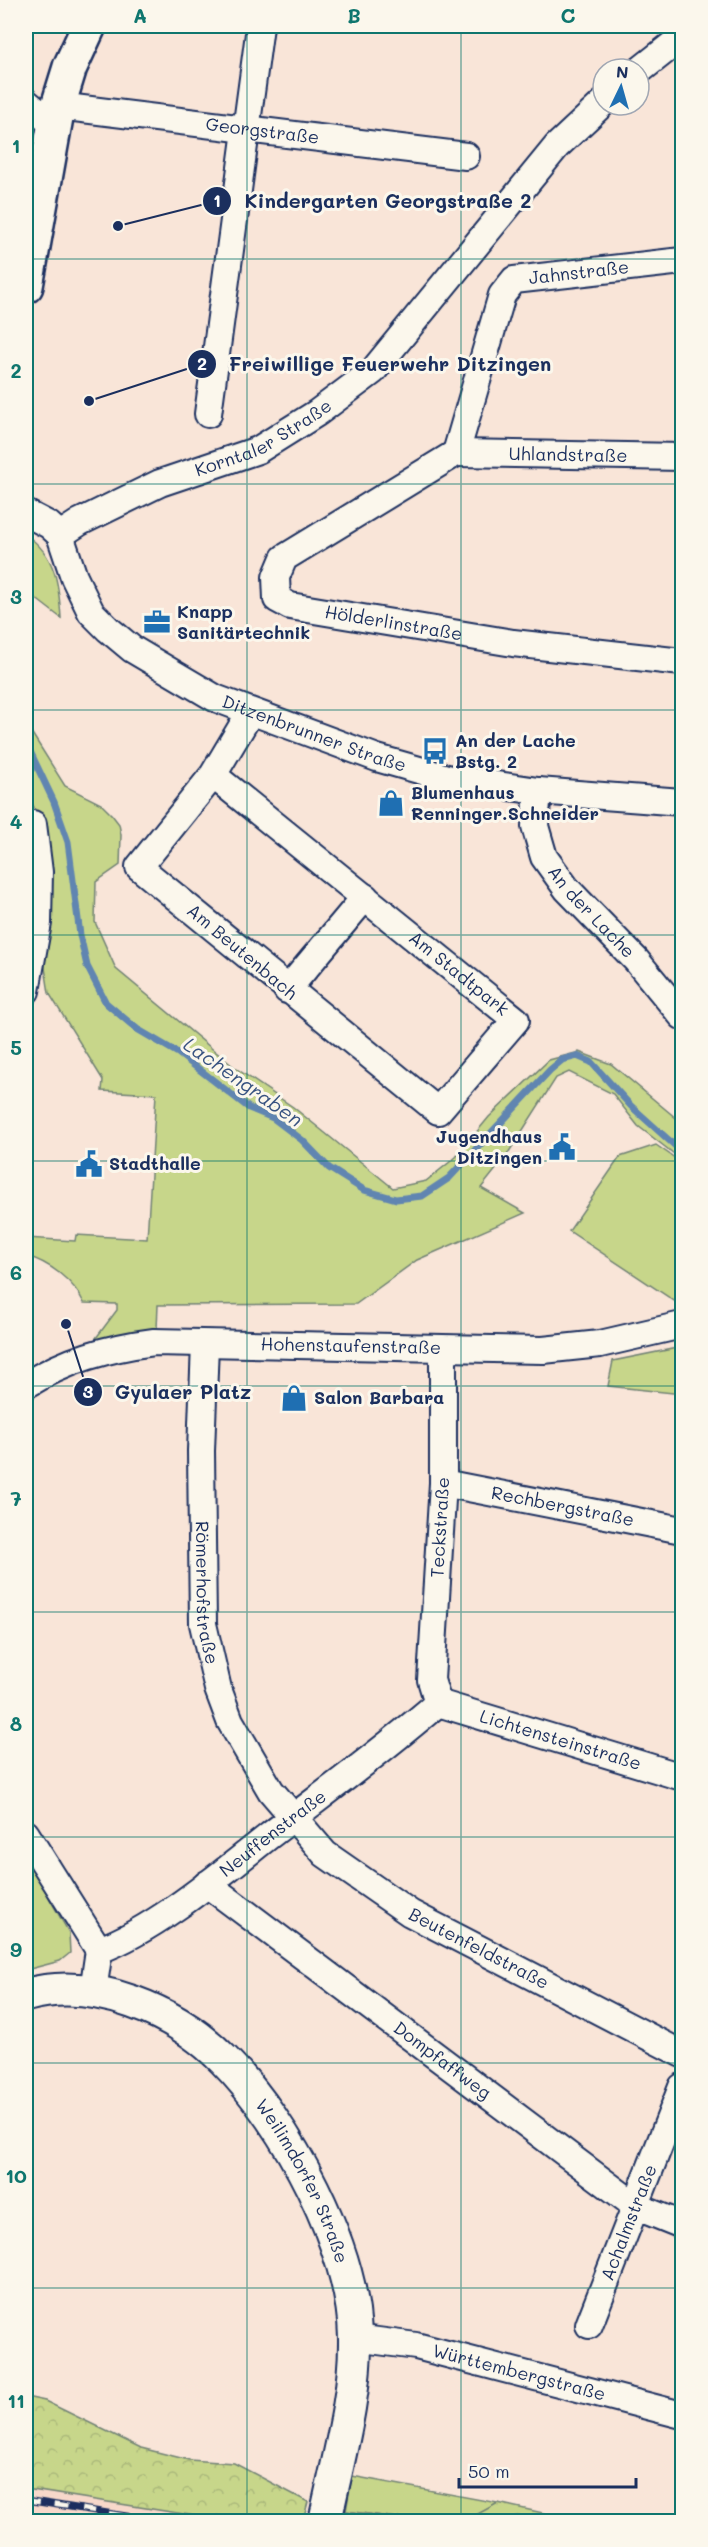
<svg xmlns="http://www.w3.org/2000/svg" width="708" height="2547" font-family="Mali,sans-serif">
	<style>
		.built { fill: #f7d8ca }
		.green { fill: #c7d68a; stroke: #718274; stroke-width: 1.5 }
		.forest { fill: url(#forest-crowns); stroke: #718274; stroke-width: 1.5 }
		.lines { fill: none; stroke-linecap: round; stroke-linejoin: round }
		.stream { stroke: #6085b1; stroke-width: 7 }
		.minor-casing { stroke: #1b2f5e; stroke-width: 30 }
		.tertiary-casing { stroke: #1b2f5e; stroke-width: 36 }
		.secondary-casing { stroke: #1b2f5e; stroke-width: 38 }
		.minor { stroke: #fbf7ec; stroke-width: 26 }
		.tertiary { stroke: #fbf7ec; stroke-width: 32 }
		.secondary { stroke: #fbf7ec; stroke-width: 33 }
		.rail-casing { stroke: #1b2f5e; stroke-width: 7 }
		.rail { stroke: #fbf7ec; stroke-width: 4.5; stroke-dasharray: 14; stroke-linecap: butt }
		.grid { fill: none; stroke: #0f766e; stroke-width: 1.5; stroke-opacity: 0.55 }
		.labels { text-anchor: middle; stroke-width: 6; stroke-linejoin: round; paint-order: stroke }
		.street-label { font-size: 18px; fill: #1b2f5e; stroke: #fbf7ec }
		.poi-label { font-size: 18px; font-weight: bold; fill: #1b2f5e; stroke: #fbf7ec; text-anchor: start }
		.water-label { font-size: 20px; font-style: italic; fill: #385381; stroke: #fbf7ec }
		.leader { fill: none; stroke: #1b2f5e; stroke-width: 2 }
		.callout-dot { fill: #1b2f5e; stroke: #fbf7ec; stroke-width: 2 }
		.mark-label { font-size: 18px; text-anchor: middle; font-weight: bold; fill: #fff }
		.callout-label { font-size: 20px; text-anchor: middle; font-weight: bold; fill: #1b2f5e; stroke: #fbf7ec; stroke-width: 6; stroke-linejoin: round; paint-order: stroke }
		.neatline { fill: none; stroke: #0f766e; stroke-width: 2 }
		.grid-label { font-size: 20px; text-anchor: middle; font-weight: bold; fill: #0f766e }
	</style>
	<defs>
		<pattern id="forest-crowns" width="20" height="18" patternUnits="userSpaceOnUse" patternTransform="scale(1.5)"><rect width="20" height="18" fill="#c7d68a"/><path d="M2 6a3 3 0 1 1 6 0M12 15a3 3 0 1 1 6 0" fill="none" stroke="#aab87a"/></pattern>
	</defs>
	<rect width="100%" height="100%" fill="#f9e5d8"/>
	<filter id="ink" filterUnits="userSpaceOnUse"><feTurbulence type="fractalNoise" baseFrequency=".0167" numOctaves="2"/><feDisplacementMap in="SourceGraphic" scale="12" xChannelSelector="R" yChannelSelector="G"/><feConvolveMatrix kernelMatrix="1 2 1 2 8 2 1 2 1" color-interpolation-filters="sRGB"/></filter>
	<g filter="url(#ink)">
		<polygon class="built" points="26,2489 154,2509 228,2521 26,2521"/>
		<g class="green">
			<path d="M 26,535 C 56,555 59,585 61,618 L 26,591 Z"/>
			<path d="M 26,724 L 65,786 L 101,804 L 112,815 L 119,824 L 121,835 L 120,865 L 96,882 L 95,922 L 116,969 L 234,1067 L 293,1107 L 393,1188 L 426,1181 L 456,1157 L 489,1117 L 549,1060 L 579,1052 L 611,1064 L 682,1123 L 682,1160 L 638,1126 L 613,1094 L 569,1072 L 556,1078 L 505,1158 L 481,1188 L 525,1213 L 417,1260 L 356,1304 L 158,1305 L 157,1329 L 115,1347 L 96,1338 L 117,1310 L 117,1304 L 84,1303 C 74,1281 49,1262 26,1256 L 26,1238 L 75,1241 L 76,1235 L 147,1239 L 156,1094 L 102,1091 L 103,1080 L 49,993 L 38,923 L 45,835 L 31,800 L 26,776 Z"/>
			<polygon points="656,1145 682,1163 682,1306 569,1231 620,1157"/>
			<polygon points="682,1347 682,1394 608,1386 613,1361"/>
			<polygon points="26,1857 69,1933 70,1953 60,1961 26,1970"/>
			<polygon points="352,2476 498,2503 465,2522 419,2521 346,2511"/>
		</g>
		<g class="forest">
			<polygon points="26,2397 45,2401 141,2448 189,2460 234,2463 308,2502 303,2521 228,2521 26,2489"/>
			<polygon points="498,2503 579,2521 465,2521"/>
			<polygon points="339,2509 346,2511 419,2521 338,2522"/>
		</g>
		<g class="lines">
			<polyline class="stream" points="26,743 54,802 68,842 80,935 87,966 106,1003 137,1029 178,1053 249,1108 273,1118 302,1140 329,1168 364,1190 396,1199 422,1196 449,1178 550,1070 562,1060 577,1056 591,1062 631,1106 682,1152"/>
			<defs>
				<g id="minor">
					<polyline points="639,71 682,37"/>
					<polyline points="26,102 54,125"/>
					<path id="s1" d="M 58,106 L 466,156"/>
					<polyline points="208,414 260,26"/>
					<path id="s2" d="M 456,453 L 284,558 L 276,577 L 277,599 L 290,606 L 513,643 L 682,662"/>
					<path id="s3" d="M 456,453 L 502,295 L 514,280 L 682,261"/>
					<path id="s4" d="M 456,453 L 682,457"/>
					<path id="s5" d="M 26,513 L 49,525 L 60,535 L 74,577 L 91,612 L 108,629 L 132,649 L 215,698 L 377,758 L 447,778 L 538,791 L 682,802"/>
					<path id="s6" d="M 60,535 L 80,522 L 160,483 L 258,450 L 317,413 L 373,371 L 557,146 L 603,103"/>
					<path id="s7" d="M 213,775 L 516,1020 L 438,1111 L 139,867 L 213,775 L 250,713"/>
					<path id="s8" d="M 538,791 L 535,826 L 544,857 L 567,889 L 636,960 L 682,1016"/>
					<polyline points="287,990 365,897"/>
					<polyline points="26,991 38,923 39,872 33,824"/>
					<path id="s9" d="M 205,1344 L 201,1451 L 203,1624 L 218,1689 L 230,1721 L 271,1791 L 325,1854 L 410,1913 L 682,2054"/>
					<path id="s10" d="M 26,1385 C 66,1360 107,1348 154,1342 L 543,1350 L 600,1344 L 682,1325"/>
					<path id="s11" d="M 443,1483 L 682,1530"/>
					<path id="s12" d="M 438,1703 L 431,1680 L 443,1483 L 443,1350"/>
					<path id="s13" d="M 438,1703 L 682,1777"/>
					<polyline points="26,1834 99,1950 93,1991"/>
					<path id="s14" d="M 207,1884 L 637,2207 L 682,2225"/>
					<path id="s15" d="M 99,1950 C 155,1930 222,1873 269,1836 C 326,1792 384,1750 438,1703"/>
					<path id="s16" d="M 589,2325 L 682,2087"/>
					<path id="s17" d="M 355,2338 L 416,2346 L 682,2415"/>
				</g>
				<g id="tertiary">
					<path id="s18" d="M 26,1995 C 94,1976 176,2011 224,2060 C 287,2123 354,2248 355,2338 C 356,2399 337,2462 325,2522"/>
				</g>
				<polyline id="secondary" points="26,286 58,106 70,67 89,26"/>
			</defs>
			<use href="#minor" class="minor-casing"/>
			<use href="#tertiary" class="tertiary-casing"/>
			<use href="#secondary" class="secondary-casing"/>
			<use href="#minor" class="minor"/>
			<use href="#tertiary" class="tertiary"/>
			<use href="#secondary" class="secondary"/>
			<defs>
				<g id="rail">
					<polyline points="26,2500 164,2522"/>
					<polyline points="26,2516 63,2522"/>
				</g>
			</defs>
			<use href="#rail" class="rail-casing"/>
			<use href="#rail" class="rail"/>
		</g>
	</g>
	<path class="grid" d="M 247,26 L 247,2522M 461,26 L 461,2522M 26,259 L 682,259M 26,484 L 682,484M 26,710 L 682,710M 26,935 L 682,935M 26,1161 L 682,1161M 26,1386 L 682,1386M 26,1612 L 682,1612M 26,1837 L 682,1837M 26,2063 L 682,2063M 26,2288 L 682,2288"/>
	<defs>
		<symbol id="office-bare" viewBox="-9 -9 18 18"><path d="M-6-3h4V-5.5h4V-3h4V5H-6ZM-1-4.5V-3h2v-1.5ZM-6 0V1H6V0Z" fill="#1f6fb2" stroke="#fbf7ec" stroke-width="2.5" paint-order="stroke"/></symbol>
		<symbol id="bus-bare" viewBox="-9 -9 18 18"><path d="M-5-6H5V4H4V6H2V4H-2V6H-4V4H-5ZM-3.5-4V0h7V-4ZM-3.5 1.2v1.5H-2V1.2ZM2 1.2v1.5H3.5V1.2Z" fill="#1f6fb2" stroke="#fbf7ec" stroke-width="2.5" paint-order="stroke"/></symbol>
		<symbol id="shop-bare" viewBox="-9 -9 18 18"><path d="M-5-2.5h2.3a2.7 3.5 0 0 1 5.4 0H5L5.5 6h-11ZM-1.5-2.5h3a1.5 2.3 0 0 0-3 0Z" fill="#1f6fb2" stroke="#fbf7ec" stroke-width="2.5" paint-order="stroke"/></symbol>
		<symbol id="civic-bare" viewBox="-9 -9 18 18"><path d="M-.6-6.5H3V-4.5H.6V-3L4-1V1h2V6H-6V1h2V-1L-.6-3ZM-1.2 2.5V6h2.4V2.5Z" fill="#1f6fb2" stroke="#fbf7ec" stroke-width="2.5" paint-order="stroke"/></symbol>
	</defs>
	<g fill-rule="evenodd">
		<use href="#office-bare" x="138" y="603" width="38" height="38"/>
		<use href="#bus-bare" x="416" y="732" width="38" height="38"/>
		<use href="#shop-bare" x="372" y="784" width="38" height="38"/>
		<use href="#civic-bare" x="543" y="1128" width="38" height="38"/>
		<use href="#civic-bare" x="70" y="1145" width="38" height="38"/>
		<use href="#shop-bare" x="275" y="1379" width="38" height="38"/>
	</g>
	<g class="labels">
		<g class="street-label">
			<text dy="6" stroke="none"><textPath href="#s1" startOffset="206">Georgstraße</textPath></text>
			<text dy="6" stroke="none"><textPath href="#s3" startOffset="249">Jahnstraße</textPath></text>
			<text dy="6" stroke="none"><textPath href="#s6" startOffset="226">Korntaler Straße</textPath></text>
			<text dy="6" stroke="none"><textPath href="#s4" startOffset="112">Uhlandstraße</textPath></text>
			<text dy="6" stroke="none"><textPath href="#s2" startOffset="364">Hölderlinstraße</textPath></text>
			<text dy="6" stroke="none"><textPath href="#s5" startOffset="381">Ditzenbrunner Straße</textPath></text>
			<text dy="6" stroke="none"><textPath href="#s8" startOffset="140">An der Lache</textPath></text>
			<text transform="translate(242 952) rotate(40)" y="6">Am Beutenbach</text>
			<text dy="6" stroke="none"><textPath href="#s7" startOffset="316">Am Stadtpark</textPath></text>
			<text dy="6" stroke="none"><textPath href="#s10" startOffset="333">Hohenstaufenstraße</textPath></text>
			<text dy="6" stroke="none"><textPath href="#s11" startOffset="122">Rechbergstraße</textPath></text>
			<text dy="6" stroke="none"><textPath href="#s12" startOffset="177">Teckstraße</textPath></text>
			<text dy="6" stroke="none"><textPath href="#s9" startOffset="249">Römerhofstraße</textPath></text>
			<text dy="6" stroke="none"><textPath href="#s13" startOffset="128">Lichtensteinstraße</textPath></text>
			<text dy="6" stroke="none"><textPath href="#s15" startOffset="210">Neuffenstraße</textPath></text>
			<text dy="6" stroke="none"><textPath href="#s9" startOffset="726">Beutenfeldstraße</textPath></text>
			<text dy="6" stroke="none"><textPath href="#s14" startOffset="294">Dompfaffweg</textPath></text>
			<text dy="6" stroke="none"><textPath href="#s18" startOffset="363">Weilimdorfer Straße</textPath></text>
			<text dy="6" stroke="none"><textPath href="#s16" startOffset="110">Achalmstraße</textPath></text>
			<text dy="6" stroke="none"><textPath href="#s17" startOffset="168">Württembergstraße</textPath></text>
		</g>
		<g class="poi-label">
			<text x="177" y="618">Knapp<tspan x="177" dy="21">Sanitärtechnik</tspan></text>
			<text x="455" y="747">An der Lache<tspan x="455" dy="21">Bstg. 2</tspan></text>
			<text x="411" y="799">Blumenhaus<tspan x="411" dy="21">Renninger.Schneider</tspan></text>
			<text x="542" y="1143" text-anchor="end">Jugendhaus<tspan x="542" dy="21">Ditzingen</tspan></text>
			<text x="109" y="1170">Stadthalle</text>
			<text x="314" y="1404">Salon Barbara</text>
		</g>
		<g class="water-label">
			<text transform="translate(243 1082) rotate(35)" y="7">Lachengraben</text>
		</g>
	</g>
	<path class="leader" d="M118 226L217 201M89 401L202 364M66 1324L88 1392"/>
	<g class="callout-dot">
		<circle cx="118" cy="226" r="6"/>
		<circle cx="89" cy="401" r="6"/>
		<circle cx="66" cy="1324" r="6"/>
		<circle cx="217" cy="201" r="15"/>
		<circle cx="202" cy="364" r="15"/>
		<circle cx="88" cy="1392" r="15"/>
	</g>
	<g class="mark-label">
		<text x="217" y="207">1</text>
		<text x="202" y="370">2</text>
		<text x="88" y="1398">3</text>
	</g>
	<g class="callout-label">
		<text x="388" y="208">Kindergarten Georgstraße 2</text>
		<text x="390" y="371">Freiwillige Feuerwehr Ditzingen</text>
		<text x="183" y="1399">Gyulaer Platz</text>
	</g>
	<rect width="708" height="2547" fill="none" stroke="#fbf7ec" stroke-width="66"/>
	<g transform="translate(621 87) rotate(5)"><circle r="28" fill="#fbf7ec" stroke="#a1a7b3" stroke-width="1.5"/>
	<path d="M0-4.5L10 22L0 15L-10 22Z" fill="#1f6fb2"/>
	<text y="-9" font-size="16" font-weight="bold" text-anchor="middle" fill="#1b2f5e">N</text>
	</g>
	<path d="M459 2478v9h177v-9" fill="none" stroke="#1b2f5e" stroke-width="3"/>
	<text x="468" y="2478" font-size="18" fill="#1b2f5e" stroke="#fbf7ec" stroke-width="4.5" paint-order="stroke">50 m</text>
	<rect x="33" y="33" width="642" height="2481" class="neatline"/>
	<g class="grid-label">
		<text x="140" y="23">A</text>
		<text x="354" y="23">B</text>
		<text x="568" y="23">C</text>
		<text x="16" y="153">1</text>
		<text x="16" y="378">2</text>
		<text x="16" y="604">3</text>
		<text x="16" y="829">4</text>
		<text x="16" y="1055">5</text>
		<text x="16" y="1280">6</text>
		<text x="16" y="1506">7</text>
		<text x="16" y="1731">8</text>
		<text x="16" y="1957">9</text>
		<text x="16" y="2183">10</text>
		<text x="16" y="2408">11</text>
	</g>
</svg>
